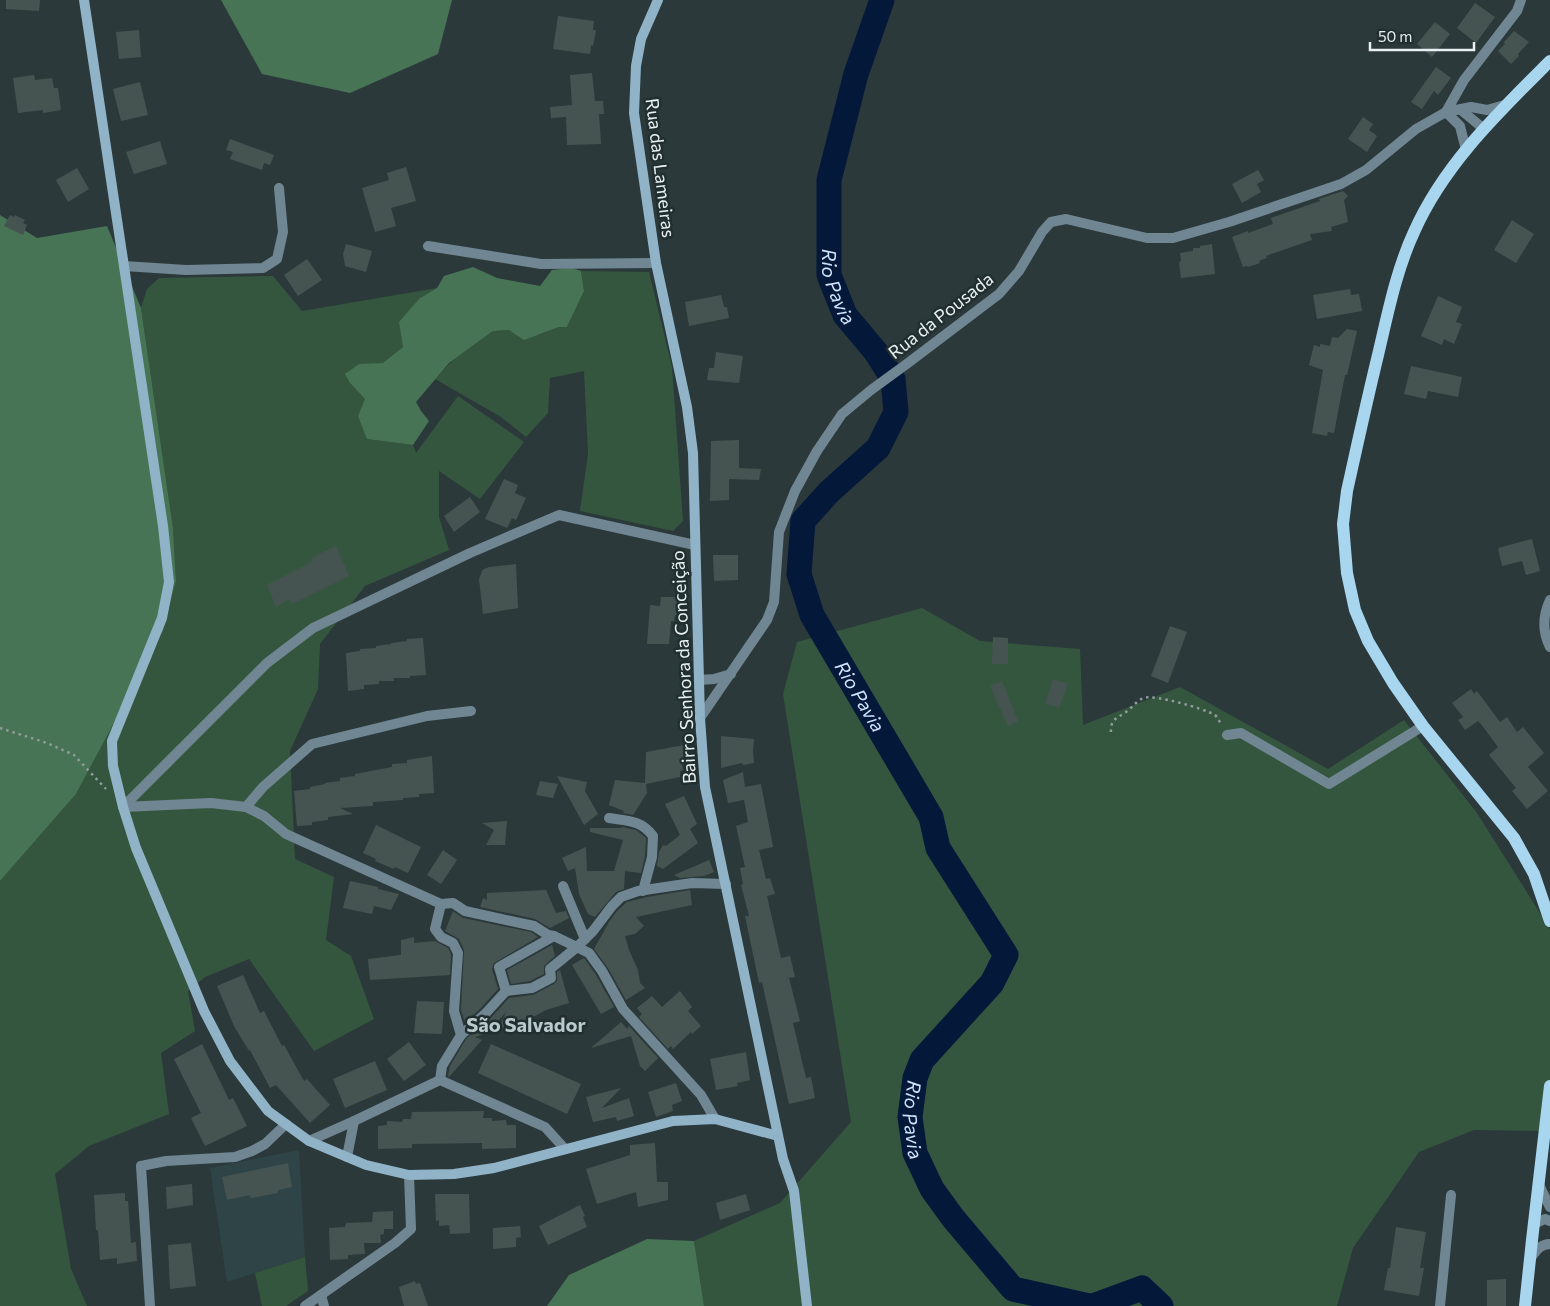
<svg xmlns="http://www.w3.org/2000/svg" width="1550" height="1306" font-family="Commissioner,sans-serif">
	<style>
		.built { fill: #2e4447 }
		.green { fill: #35563e }
		.forest { fill: #477455 }
		.lines { fill: none; stroke-linecap: round; stroke-linejoin: round }
		.river { stroke: #04183a; stroke-width: 25 }
		.building { fill: #465451 }
		.path { stroke: #919c9d; stroke-width: 2.5; stroke-dasharray: 2.5 4; stroke-linecap: butt }
		.street { stroke: #708692; stroke-width: 10 }
		.secondary { stroke: #90b3c7; stroke-width: 10 }
		.primary { stroke: #a8d6ef; stroke-width: 12 }
		.labels { text-anchor: middle; stroke-width: 5; stroke-linejoin: round; paint-order: stroke }
		.street-label { font-size: 18px; fill: #e8f0f1; stroke: #212f30 }
		.water-label { font-size: 19px; font-style: italic; fill: #d2e3fd; stroke: #212f30 }
		.quarter-label { font-size: 20px; font-weight: bold; fill: #b9cacc; stroke: #212f30 }
	</style>
	<rect width="100%" height="100%" fill="#2b393b"/>
	<polygon class="built" points="299,1150 305,1257 227,1282 210,1168"/>
	<g class="green">
		<polygon points="581,271 649,272 672,367 683,521 673,531 580,511 588,454 584,371 550,378 548,413 526,437 501,417 435,379 453,360 493,331 509,330 538,335 559,327 567,327 584,291"/>
		<polygon points="273,276 302,311 437,288 420,298 403,347 383,364 359,364 350,383 365,399 367,439 413,445 416,453 458,396 524,442 480,499 439,471 439,517 449,550 365,586 320,644 318,689 290,751 295,859 334,877 326,940 351,956 374,1019 314,1051 249,959 205,977 188,991 195,1031 161,1053 169,1114 89,1146 55,1174 71,1269 87,1306 0,1306 0,881 76,794 163,631 176,581 173,528 141,308 147,289 159,278"/>
		<polygon points="922,608 980,641 1080,649 1083,725 1180,687 1328,769 1404,720 1477,813 1550,929 1550,1131 1474,1130 1419,1152 1353,1248 1337,1306 704,1306 694,1241 780,1203 851,1122 783,694 797,642"/>
		<polygon points="305,1257 308,1291 286,1306 262,1306 255,1273"/>
	</g>
	<g class="forest">
		<polygon points="221,0 452,0 438,54 350,93 262,74"/>
		<polygon points="0,215 37,238 107,226 141,308 173,528 176,581 163,631 76,794 0,881"/>
		<polygon points="473,267 497,278 540,286 552,270 572,268 581,271 584,291 567,327 559,327 524,340 509,330 493,331 449,363 416,402 421,411 429,421 413,445 367,439 358,416 365,399 350,383 345,374 359,364 383,363 403,347 399,322 420,298 437,288 444,276"/>
		<polygon points="647,1239 694,1241 704,1306 547,1306 569,1275"/>
	</g>
	<g class="lines">
		<g class="river">
			<path id="s1" d="M 882,0 L 856,74 L 829,180 L 829,275 L 845,315 L 876,352 L 893,379 L 896,412 L 878,448 L 829,492 L 803,521 L 799,574 L 812,615 L 931,817 L 938,848 L 1006,955 L 992,983 L 922,1060 L 915,1078 L 910,1117 L 915,1153 L 932,1189 L 953,1218 L 1013,1289 L 1089,1306"/>
			<polyline points="1093,1306 1142,1288 1161,1306"/>
		</g>
	</g>
	<g class="building">
		<polygon points="6,0 40,0 39,11 6,9"/>
		<polygon points="1475,3 1495,17 1476,43 1457,28"/>
		<polygon points="558,16 594,21 593,30 596,30 593,46 591,45 590,54 553,49"/>
		<polygon points="1435,22 1450,34 1432,57 1417,44"/>
		<polygon points="139,30 141,57 119,59 116,32"/>
		<polygon points="1514,31 1529,42 1518,54 1519,56 1511,64 1498,51 1505,44 1504,42"/>
		<polygon points="1436,67 1451,78 1438,95 1434,91 1422,109 1411,102"/>
		<polygon points="592,73 595,101 603,101 604,114 599,114 601,144 567,145 566,117 551,118 550,107 572,105 570,75"/>
		<polygon points="34,75 35,80 52,78 54,88 58,88 61,110 43,113 43,110 18,113 13,78"/>
		<polygon points="140,82 148,115 121,121 113,89"/>
		<polygon points="1363,117 1373,124 1369,130 1377,136 1367,152 1348,139"/>
		<polygon points="230,139 274,155 270,165 264,163 262,170 230,159 233,152 226,150"/>
		<polygon points="160,141 167,164 134,174 126,152"/>
		<polygon points="406,167 416,201 391,208 396,226 375,232 362,188 389,180 387,173"/>
		<polygon points="77,168 89,189 68,202 56,180"/>
		<polygon points="1258,170 1264,180 1257,184 1261,192 1242,203 1232,184"/>
		<polygon points="1343,191 1348,196 1344,200 1348,222 1331,227 1332,231 1310,234 1312,240 1266,256 1267,258 1259,261 1260,263 1248,267 1247,266 1243,267 1232,237 1248,231 1248,233 1273,224 1271,218 1320,201 1319,199"/>
		<polygon points="10,215 14,217 15,215 25,220 23,223 27,225 23,235 4,226"/>
		<polygon points="1512,220 1534,234 1516,263 1494,250"/>
		<polygon points="346,244 372,251 366,272 345,266 343,254"/>
		<polygon points="1212,244 1215,274 1181,278 1179,262 1181,261 1180,253 1193,251 1193,248 1200,248 1200,246"/>
		<polygon points="307,259 322,280 298,296 284,275"/>
		<polygon points="1350,289 1351,295 1359,294 1362,311 1317,319 1313,295"/>
		<polygon points="721,295 724,307 727,307 729,318 689,326 685,302"/>
		<polygon points="1438,296 1462,307 1456,322 1462,324 1454,344 1444,339 1442,345 1421,336"/>
		<polygon points="1347,329 1357,331 1347,375 1345,375 1334,433 1328,432 1327,436 1312,433 1323,370 1309,365 1314,345 1320,347 1320,344 1330,346 1332,337 1338,338"/>
		<polygon points="716,352 743,356 739,383 707,380 709,368 714,368"/>
		<polygon points="1411,366 1462,377 1458,397 1428,391 1426,399 1404,394"/>
		<polygon points="739,440 739,468 761,469 759,480 729,479 729,500 710,501 711,441"/>
		<polygon points="504,479 518,485 515,493 526,498 516,520 512,518 507,528 485,519"/>
		<polygon points="470,497 480,512 454,532 444,516"/>
		<polygon points="1532,539 1540,571 1526,575 1522,561 1502,566 1498,548"/>
		<polygon points="336,546 349,576 292,604 289,599 276,607 267,585 313,561 311,558"/>
		<polygon points="713,555 738,555 738,580 714,581"/>
		<polygon points="516,564 518,608 483,614 479,579 482,571 484,569 489,567"/>
		<polygon points="661,597 679,597 678,616 675,615 674,621 671,621 669,644 647,644 650,605 660,606"/>
		<polygon points="1170,626 1187,632 1168,683 1151,676"/>
		<polygon points="993,637 1008,638 1008,664 992,664"/>
		<polygon points="423,638 426,675 410,676 410,678 394,678 394,681 379,681 379,684 364,685 364,689 348,691 346,653 360,651 360,649 376,648 376,646 391,644 391,643 407,641 407,639"/>
		<polygon points="1053,679 1068,684 1059,708 1045,703"/>
		<polygon points="1002,681 1018,721 1008,726 990,686"/>
		<polygon points="1471,689 1474,694 1477,691 1500,722 1507,717 1517,732 1523,727 1544,753 1528,767 1548,791 1527,809 1512,791 1516,788 1489,755 1498,747 1481,724 1478,721 1465,730 1458,720 1463,717 1452,703"/>
		<polygon points="721,736 754,739 753,751 754,763 743,765 742,763 721,768"/>
		<polygon points="684,745 686,763 682,764 683,770 680,771 680,777 646,784 647,793 633,815 623,813 624,811 609,805 615,780 645,783 646,752"/>
		<polygon points="432,756 434,793 419,794 419,797 403,798 403,800 373,802 373,806 340,808 353,814 328,817 328,820 312,822 312,825 297,826 294,791 310,789 310,787 325,784 325,783 340,781 340,778 355,776 355,774 392,767 392,764 407,763 407,760"/>
		<polygon points="743,772 745,787 761,784 773,847 759,850 766,879 770,878 775,894 767,896 781,958 790,956 795,977 789,978 800,1021 793,1023 806,1078 811,1077 815,1098 789,1104 762,982 759,983 745,916 749,916 741,885 743,884 740,868 745,867 736,826 748,822 744,800 728,803 723,780"/>
		<polygon points="557,776 587,782 585,791 598,814 584,825"/>
		<polygon points="540,781 558,784 553,798 536,795"/>
		<polygon points="684,796 697,824 690,829 698,843 663,869 657,866 659,852 663,845 666,846 680,835 665,804"/>
		<polygon points="507,821 505,845 486,845 494,830 482,823"/>
		<polygon points="376,825 421,847 408,873 395,867 394,869 375,861 376,859 363,853"/>
		<polygon points="622,827 636,830 646,838 645,856 641,873 625,871 624,889 616,892 595,917 588,914 579,894 575,868 568,871 562,858 586,847 587,871 614,871 623,840 590,832 590,828 621,828"/>
		<polygon points="443,850 457,860 441,884 427,875"/>
		<polygon points="709,860 714,872 704,876 680,878 674,875"/>
		<polygon points="350,881 378,887 378,889 399,894 391,910 374,906 372,914 343,908"/>
		<polygon points="546,890 556,913 566,911 569,918 550,928 535,919 480,907 483,898 487,900 487,893"/>
		<polygon points="690,890 692,905 636,917 644,926 635,934 625,936 629,950 638,970 640,983 645,988 626,1000 608,968 594,949 609,922 617,911 627,902 647,897"/>
		<polygon points="453,911 463,918 531,932 538,937 494,963 492,969 498,989 480,1009 465,1022 461,1010 464,950 459,939 445,931"/>
		<polygon points="414,937 414,943 435,941 448,948 451,954 450,975 370,980 368,959 401,955 401,940"/>
		<polygon points="552,945 555,956 544,966 544,974 530,981 511,984 507,970"/>
		<polygon points="584,958 596,975 614,1007 601,1014 572,965"/>
		<polygon points="560,970 569,1003 546,1010 526,1021 498,1030 506,1012 487,1033 475,1037 482,1040 449,1077 448,1076 450,1066 466,1039 490,1019 509,998 533,995 554,984 557,981 557,972"/>
		<polygon points="243,975 260,1013 264,1011 282,1046 284,1045 304,1081 307,1079 330,1105 310,1123 276,1085 270,1088 250,1050 249,1051 234,1026 217,986"/>
		<polygon points="680,991 692,1007 688,1011 701,1026 692,1034 691,1032 673,1049 671,1046 668,1049 639,1017 642,1014 637,1008 652,996 662,1007"/>
		<polygon points="417,1001 444,1002 442,1034 414,1033"/>
		<polygon points="621,1022 627,1029 629,1026 658,1058 645,1071 640,1066 631,1036 591,1048"/>
		<polygon points="409,1042 426,1065 404,1081 387,1059"/>
		<polygon points="202,1044 229,1100 233,1098 247,1126 205,1146 191,1118 201,1113 174,1059"/>
		<polygon points="491,1044 581,1084 567,1114 478,1073"/>
		<polygon points="746,1052 750,1080 737,1083 738,1086 716,1090 710,1059"/>
		<polygon points="375,1061 387,1090 345,1108 333,1079"/>
		<polygon points="676,1083 682,1101 672,1105 673,1111 656,1117 648,1092"/>
		<polygon points="621,1088 602,1108 629,1098 634,1116 617,1121 616,1117 593,1122 586,1097"/>
		<polygon points="484,1111 483,1118 492,1118 492,1121 506,1120 507,1125 516,1125 516,1148 482,1149 482,1143 412,1144 412,1148 378,1149 378,1126 387,1125 387,1121 402,1122 403,1119 411,1119 412,1112"/>
		<polygon points="655,1143 657,1182 668,1182 668,1200 638,1207 636,1192 597,1204 586,1169 630,1155 630,1145"/>
		<polygon points="288,1163 292,1187 278,1190 278,1193 251,1198 250,1195 227,1200 222,1177"/>
		<polygon points="192,1184 193,1205 167,1209 166,1187"/>
		<polygon points="125,1193 125,1201 128,1201 131,1243 136,1242 137,1261 117,1264 117,1258 100,1260 98,1230 96,1230 94,1195"/>
		<polygon points="435,1194 469,1194 470,1233 450,1234 449,1225 439,1226 439,1220 436,1221"/>
		<polygon points="746,1194 750,1210 720,1220 716,1203"/>
		<polygon points="580,1205 585,1216 583,1217 587,1227 548,1245 539,1226"/>
		<polygon points="393,1211 393,1229 384,1229 384,1234 380,1235 381,1243 364,1243 365,1254 348,1255 348,1259 330,1260 329,1228 345,1227 346,1223 372,1222 373,1212"/>
		<polygon points="520,1226 521,1237 516,1238 516,1247 493,1249 493,1228"/>
		<polygon points="1396,1227 1426,1232 1420,1268 1424,1268 1419,1296 1384,1290 1388,1268 1390,1268"/>
		<polygon points="191,1243 196,1286 170,1289 168,1245"/>
		<polygon points="1506,1279 1506,1306 1487,1306 1487,1280"/>
		<polygon points="415,1281 416,1284 420,1283 428,1306 404,1306 399,1287"/>
	</g>
	<g class="lines">
		<g class="path">
			<polyline points="0,728 47,743 74,755 106,789"/>
			<path d="M 1111,732 C 1110,720 1117,718 1126,712 C 1132,708 1137,700 1144,698 C 1154,694 1205,709 1215,715 C 1218,718 1219,721 1221,724"/>
		</g>
		<g class="street">
			<polyline points="1461,110 1484,129"/>
			<polyline points="1446,112 1464,80 1517,11 1521,0"/>
			<polyline points="1446,112 1460,126 1466,150"/>
			<polyline points="428,246 541,264 656,263"/>
			<polyline points="124,266 186,270 263,268 277,259 283,232 279,188"/>
			<path d="M 1550,600 C 1543,615 1542,631 1550,647"/>
			<polyline points="699,680 714,679 731,674"/>
			<polyline points="700,718 767,620 774,602 779,532 795,491 817,451 842,414 871,390 908,363 999,294 1019,271 1042,232 1051,222 1066,219 1147,238 1173,238 1229,222 1341,184 1366,170 1416,129 1446,112 1471,107 1487,110 1508,104"/>
			<polyline points="1227,735 1241,733 1329,784 1423,726"/>
			<polyline points="123,807 267,663 313,628 470,553 559,515 695,545"/>
			<polyline points="123,807 211,803 246,807 264,816 286,834 441,904 435,929 441,937 453,943 458,953 454,1011 461,1035 442,1066 440,1080"/>
			<polyline points="246,807 263,787 312,744 427,716 471,711"/>
			<path d="M 609,818 C 628,821 641,820 653,836 L 652,857 L 643,891"/>
			<polyline points="563,886 585,939"/>
			<polyline points="441,904 453,903 465,911 534,926 548,935 554,936 589,953 602,971 623,1009 701,1095 715,1119"/>
			<polyline points="506,991 499,967 554,936"/>
			<polyline points="461,1035 485,1014 506,991 532,988 551,978 550,969 577,947 593,931 612,906 621,897 638,891 692,883 726,884"/>
			<polyline points="309,1141 354,1121 440,1080 545,1127 565,1149"/>
			<polyline points="347,1157 354,1121"/>
			<polyline points="1538,1183 1550,1207"/>
			<polyline points="1534,1224 1545,1219 1550,1221"/>
			<path d="M 1530,1259 C 1536,1251 1540,1244 1550,1244"/>
			<polyline points="321,1295 324,1306"/>
			<polyline points="150,1306 141,1166 166,1161 235,1157 252,1151 265,1144 286,1124"/>
			<polyline points="305,1306 395,1243 411,1229 409,1175"/>
			<polyline points="1440,1306 1451,1195"/>
		</g>
		<g class="secondary">
			<polyline points="84,0 163,526 169,582 162,618 112,741 113,766 123,807 136,848 204,1011 230,1061 268,1111 309,1141 366,1165 409,1175 454,1174 494,1168 673,1121 715,1119 778,1136"/>
			<polyline points="658,0 641,39 636,66 634,113 656,263 687,407 693,453 700,718 705,787 783,1159 794,1191 807,1306"/>
		</g>
		<g class="primary">
			<path d="M 1550,61 C 1499,112 1444,164 1414,232 C 1396,271 1388,313 1378,355 C 1367,400 1357,446 1347,491 L 1343,524 L 1347,573 L 1355,610 L 1368,641 L 1393,683 L 1423,726 L 1514,838 L 1534,874 L 1550,921"/>
			<polyline points="1525,1306 1532,1240 1550,1086"/>
		</g>
	</g>
	<g class="labels">
		<g class="street-label">
			<text transform="translate(660 168) rotate(83)" y="6">Rua das Lameiras</text>
			<text transform="translate(941 316) rotate(-38)" y="6">Rua da Pousada</text>
			<text transform="translate(684 667) rotate(-93)" y="6">Bairro Senhora da Conceição</text>
		</g>
		<g class="water-label">
			<text dy="7" stroke="none"><textPath href="#s1" startOffset="296">Rio Pavia</textPath></text>
			<text dy="7" stroke="none"><textPath href="#s1" startOffset="775">Rio Pavia</textPath></text>
			<text dy="7" stroke="none"><textPath href="#s1" startOffset="1270">Rio Pavia</textPath></text>
		</g>
		<g class="quarter-label">
			<text x="526" y="1032">São Salvador</text>
		</g>
	</g>
	<path d="M1370 42v8h104v-8" fill="none" stroke="#e8f0f1" stroke-width="2.5"/>
	<text x="1378" y="42" font-size="15" fill="#e8f0f1" stroke="#212f30" stroke-width="4" paint-order="stroke">50 m</text>
</svg>
